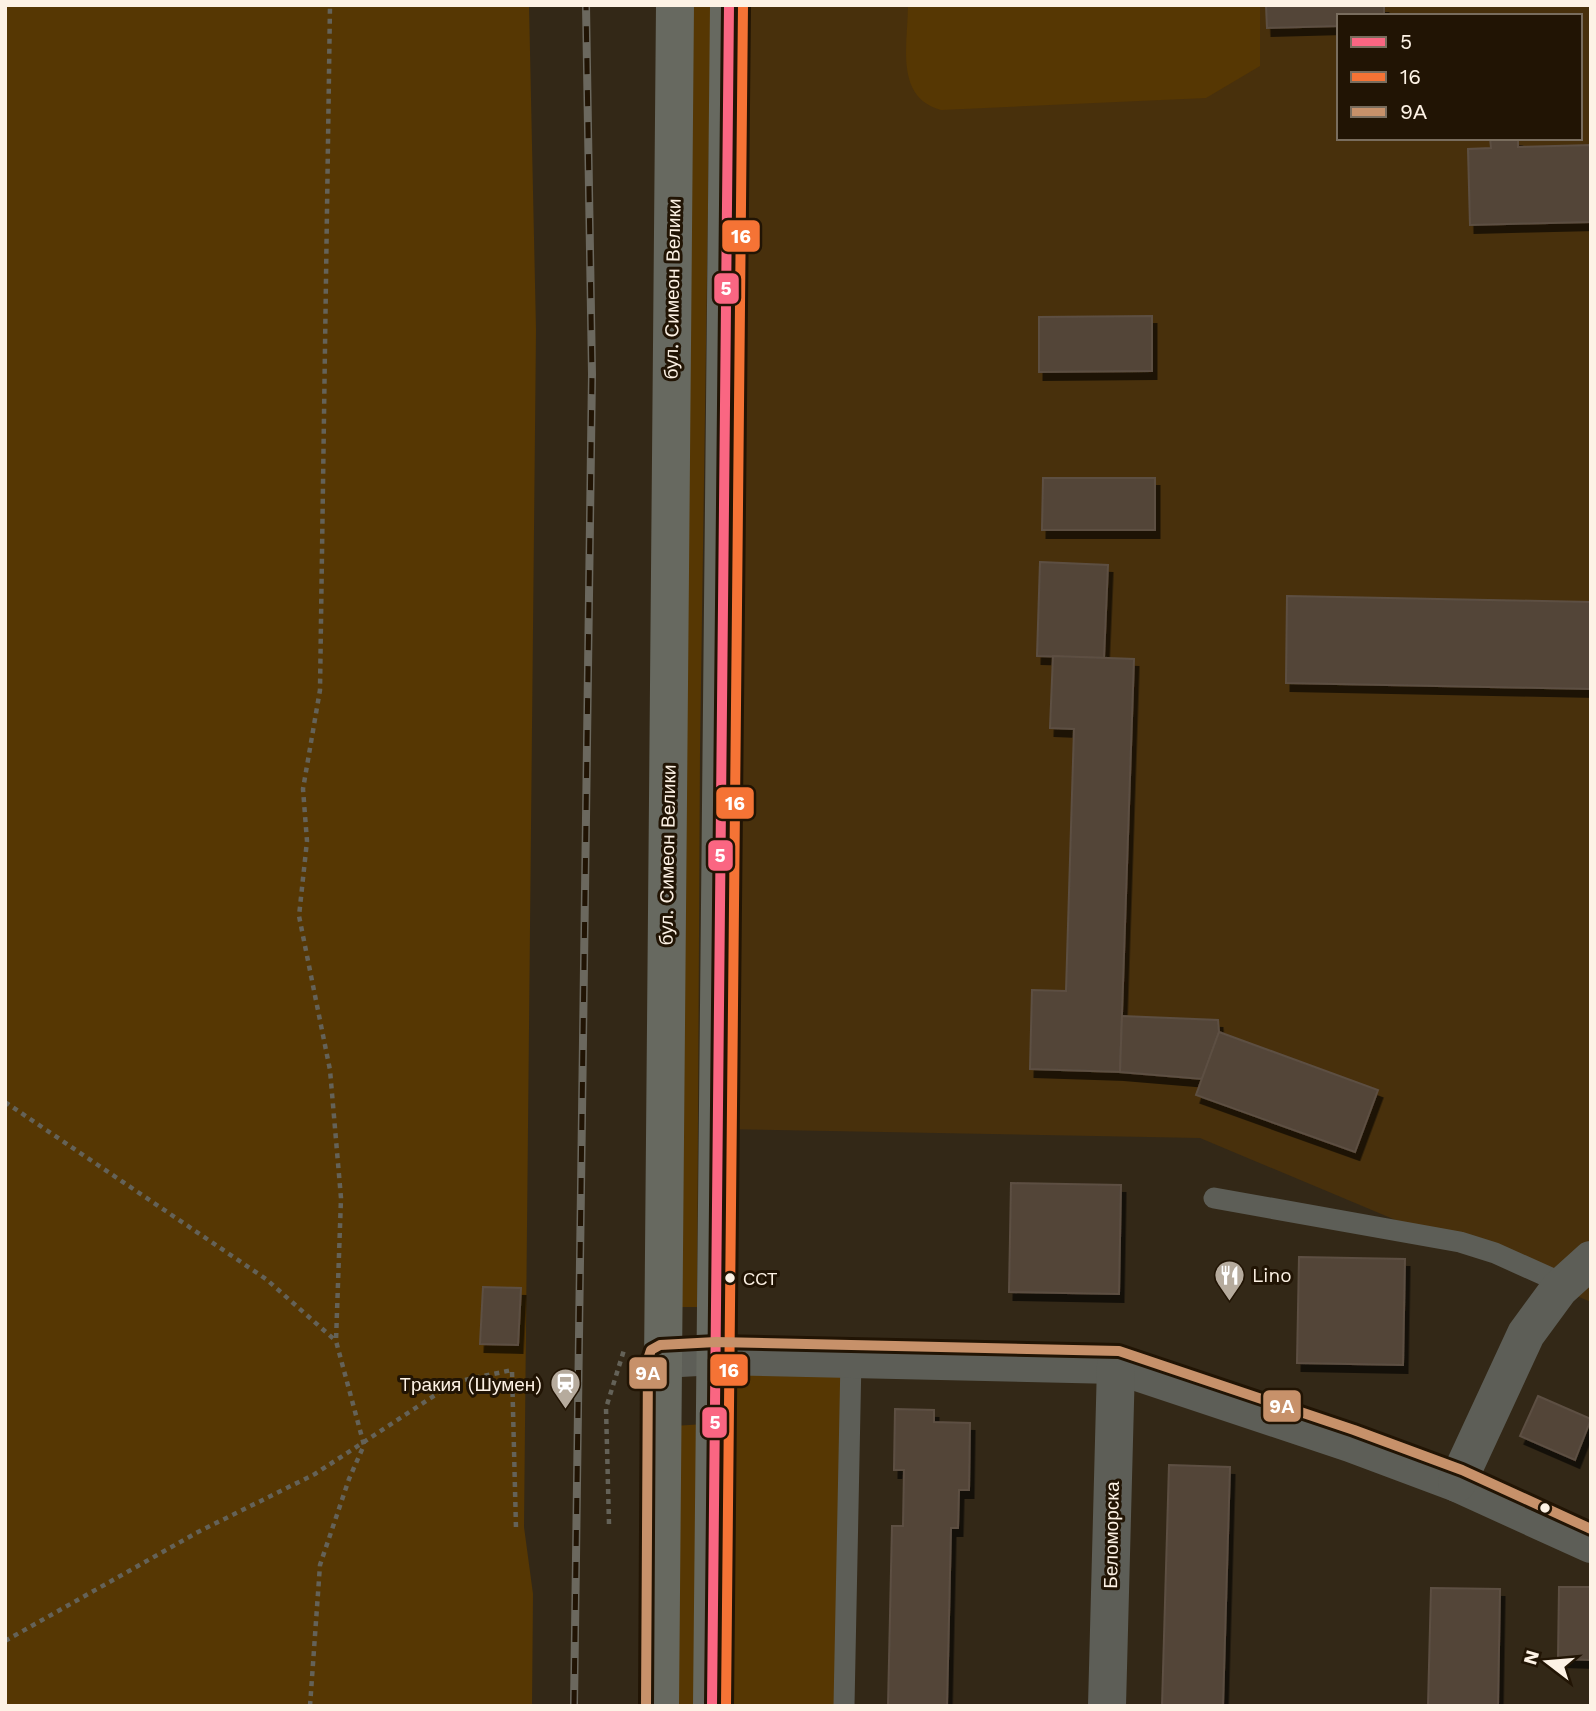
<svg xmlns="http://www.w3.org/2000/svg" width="1596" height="1711" font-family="'Work Sans',sans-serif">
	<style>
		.built { fill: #48300c; fill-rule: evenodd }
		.green { fill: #563703 }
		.building { fill: #524539; stroke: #5d4f43; stroke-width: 2; filter: url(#shadow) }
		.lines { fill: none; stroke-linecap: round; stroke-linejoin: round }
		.path { stroke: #646258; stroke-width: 4.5; stroke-dasharray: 5 5; stroke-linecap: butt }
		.service { stroke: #5d5e57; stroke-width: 21 }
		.minor { stroke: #5d5e57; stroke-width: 38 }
		.secondary { stroke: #676960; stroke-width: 38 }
		.rail-casing { stroke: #6b685e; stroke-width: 8 }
		.rail { stroke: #211404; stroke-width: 5; stroke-dasharray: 16; stroke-linecap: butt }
		.bus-1-casing { stroke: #211404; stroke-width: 16 }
		.bus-2-casing { stroke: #211404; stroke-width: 16 }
		.bus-3-casing { stroke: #211404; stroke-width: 16 }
		.bus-1 { stroke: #fa6682; stroke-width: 10 }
		.bus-2 { stroke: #f57335; stroke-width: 10 }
		.bus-3 { stroke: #c7916a; stroke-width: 10 }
		.bus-dot { fill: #fdf2e5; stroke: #211404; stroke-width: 2.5 }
		.labels { text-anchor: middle; stroke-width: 6; stroke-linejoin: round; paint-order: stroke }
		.bus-label { font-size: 17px; fill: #fdf2e5; stroke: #211404; text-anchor: start }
		.street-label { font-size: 19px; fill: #fdf2e5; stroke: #211404 }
		.poi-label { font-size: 19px; fill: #fdf2e5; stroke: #211404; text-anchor: start }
		.line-badge { stroke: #211404; stroke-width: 2.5 }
		.badge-label { font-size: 19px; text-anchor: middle; font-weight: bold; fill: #fff }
	</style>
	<defs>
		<filter id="shadow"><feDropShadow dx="4.5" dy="8" stdDeviation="0" flood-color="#0009"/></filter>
	</defs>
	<rect width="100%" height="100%" fill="#332817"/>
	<path class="built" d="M 729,5 L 1591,5 L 1591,1302 L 1200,1138 L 718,1129 ZM 1339,16 L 1580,16 L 1580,138 L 1339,138 Z"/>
	<g class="green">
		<polygon points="5,5 529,5 536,330 524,1527 533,1594 532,1706 5,1706"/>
		<polygon points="687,5 711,5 700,752 697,1307 677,1307"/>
		<path d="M 908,5 L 1260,5 L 1260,66 L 1206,98 L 941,110 C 894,97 908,44 908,5 Z"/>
		<polygon points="716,1356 851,1359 844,1706 712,1706"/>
		<polygon points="704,1424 700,1706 672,1706 674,1426"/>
	</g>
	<g class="building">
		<polygon points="1266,5 1384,5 1384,16 1339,16 1339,26 1267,28"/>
		<polygon points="1490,138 1518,138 1518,147 1591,145 1591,222 1470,225 1468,149 1491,148"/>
		<polygon points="1152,316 1152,371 1039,372 1039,317"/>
		<polygon points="1043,478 1155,478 1155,530 1042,530"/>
		<polygon points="1040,562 1108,565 1104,658 1037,656"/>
		<polygon points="1287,596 1591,602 1591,689 1286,683"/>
		<polygon points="1053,656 1134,659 1120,1072 1030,1069 1032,990 1066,991 1074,729 1050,728"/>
		<polygon points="1122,1016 1218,1020 1219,1032 1202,1079 1120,1072"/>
		<polygon points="1219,1032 1378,1090 1355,1152 1196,1095"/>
		<polygon points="1011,1183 1121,1185 1119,1294 1009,1292"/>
		<polygon points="1299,1257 1405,1259 1403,1365 1297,1363"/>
		<polygon points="483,1287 521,1288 518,1345 480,1344"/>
		<polygon points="1538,1396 1591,1419 1575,1460 1520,1436"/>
		<polygon points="895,1409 934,1410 934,1422 970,1423 969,1490 959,1490 958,1528 951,1528 947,1706 888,1706 892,1526 903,1526 904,1470 894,1470"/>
		<polygon points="1169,1465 1230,1467 1223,1706 1162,1706"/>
		<polygon points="1559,1587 1591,1587 1591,1660 1558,1659"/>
		<polygon points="1431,1588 1500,1589 1498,1706 1428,1706"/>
	</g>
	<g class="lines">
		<g class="path">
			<polyline points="5,1102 266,1279 336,1341"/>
			<polyline points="609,1524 606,1408 624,1350"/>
			<polyline points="5,1641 198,1532 315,1474 455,1382 512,1370 516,1529"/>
			<polyline points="310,1706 320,1565 349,1479 364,1445 336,1341 341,1198 330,1070 299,916 307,841 303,789 320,690 330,5"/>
		</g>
		<g class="service">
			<polyline points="1214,1198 1460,1242 1495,1253 1564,1284"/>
			<polyline points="844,1706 851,1359"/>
		</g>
		<g class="minor">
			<polyline points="662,1359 716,1356 1116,1365 1350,1443 1457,1483 1591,1544"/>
			<polyline points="1457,1483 1526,1334 1559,1289 1591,1260"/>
			<polyline points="1107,1706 1116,1365"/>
		</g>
		<g class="secondary">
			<polyline points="660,1706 675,5"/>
			<polyline points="712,1706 729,5"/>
		</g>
		<defs>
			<polyline id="rail" points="574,1706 592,374 586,5"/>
		</defs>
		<use href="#rail" class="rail-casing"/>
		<use href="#rail" class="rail"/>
		<defs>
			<polyline id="bus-1" points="712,1706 729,5"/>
			<polyline id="bus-2" points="726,1706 743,5"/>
			<polyline id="bus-3" points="646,1706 648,1359 651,1350 660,1345 716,1342 1119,1351 1354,1430 1462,1470 1591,1529"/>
		</defs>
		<use href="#bus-1" class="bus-1-casing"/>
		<use href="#bus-2" class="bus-2-casing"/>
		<use href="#bus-3" class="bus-3-casing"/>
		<use href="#bus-1" class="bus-1"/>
		<use href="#bus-2" class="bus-2"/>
		<use href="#bus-3" class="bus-3"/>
	</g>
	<defs>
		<symbol id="restaurant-pin" viewBox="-11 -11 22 30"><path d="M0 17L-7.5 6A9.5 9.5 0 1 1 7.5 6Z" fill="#b6ab9d" stroke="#211404"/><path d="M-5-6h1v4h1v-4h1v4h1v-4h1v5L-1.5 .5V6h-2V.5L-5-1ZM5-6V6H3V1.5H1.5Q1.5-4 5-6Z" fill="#fff"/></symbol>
		<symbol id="station-pin" viewBox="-11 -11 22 30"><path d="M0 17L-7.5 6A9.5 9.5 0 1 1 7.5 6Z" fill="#b6ab9d" stroke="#211404"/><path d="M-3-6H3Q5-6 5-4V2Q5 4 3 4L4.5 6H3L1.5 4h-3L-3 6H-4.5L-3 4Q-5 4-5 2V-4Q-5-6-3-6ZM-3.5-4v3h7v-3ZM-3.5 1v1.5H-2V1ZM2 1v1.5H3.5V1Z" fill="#fff"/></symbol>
	</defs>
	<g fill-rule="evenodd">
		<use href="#restaurant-pin" x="1212" y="1258" width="35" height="47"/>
		<use href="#station-pin" x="548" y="1366" width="35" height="47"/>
	</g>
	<g class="bus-dot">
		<circle cx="730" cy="1278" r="6"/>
		<circle cx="1545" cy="1508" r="6"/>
	</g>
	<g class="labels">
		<g class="bus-label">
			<text x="743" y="1285">ССТ</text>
		</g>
		<g class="street-label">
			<text transform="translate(672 289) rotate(-89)" y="7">бул. Симеон Велики</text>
			<text transform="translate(667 855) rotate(-89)" y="7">бул. Симеон Велики</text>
			<text transform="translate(1111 1535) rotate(-89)" y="7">Беломорска</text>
		</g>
		<g class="poi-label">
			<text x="1252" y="1282">Lino</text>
			<text x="542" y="1391" text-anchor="end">Tракия (Шумен)</text>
		</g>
	</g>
	<g class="line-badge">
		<rect x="721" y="219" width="40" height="34" rx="7" fill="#f57335"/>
		<rect x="713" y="272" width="27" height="33" rx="7" fill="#fa6682"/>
		<rect x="715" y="786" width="40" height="34" rx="7" fill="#f57335"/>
		<rect x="707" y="839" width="27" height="33" rx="7" fill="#fa6682"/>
		<rect x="709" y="1353" width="40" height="34" rx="7" fill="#f57335"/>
		<rect x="628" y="1356" width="40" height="34" rx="7" fill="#c7916a"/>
		<rect x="1262" y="1389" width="40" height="34" rx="7" fill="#c7916a"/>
		<rect x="701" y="1406" width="27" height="33" rx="7" fill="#fa6682"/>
	</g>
	<g class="badge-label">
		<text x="741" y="243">16</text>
		<text x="726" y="295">5</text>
		<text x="735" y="810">16</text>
		<text x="720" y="862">5</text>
		<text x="729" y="1377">16</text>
		<text x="648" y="1380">9А</text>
		<text x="1282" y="1413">9А</text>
		<text x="715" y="1429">5</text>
	</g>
	<rect width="1596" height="1711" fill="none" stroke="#fdf2e5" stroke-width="14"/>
	<rect x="1337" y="14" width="245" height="126" fill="#211404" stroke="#796d5e" stroke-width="2"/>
	<rect x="1351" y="37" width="35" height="10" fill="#fa6682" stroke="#796d5e" stroke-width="2"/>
	<text x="1400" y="49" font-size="21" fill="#fdf2e5">5</text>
	<rect x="1351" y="72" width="35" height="10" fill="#f57335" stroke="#796d5e" stroke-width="2"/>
	<text x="1400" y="84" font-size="21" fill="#fdf2e5">16</text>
	<rect x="1351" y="107" width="35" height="10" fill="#c7916a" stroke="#796d5e" stroke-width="2"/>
	<text x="1400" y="119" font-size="21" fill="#fdf2e5">9А</text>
	<g transform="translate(1547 1662) rotate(286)" stroke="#211404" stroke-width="5" paint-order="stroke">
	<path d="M0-5L12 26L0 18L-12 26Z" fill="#fdf2e5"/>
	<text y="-10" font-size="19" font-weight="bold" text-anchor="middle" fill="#fdf2e5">N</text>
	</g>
</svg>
